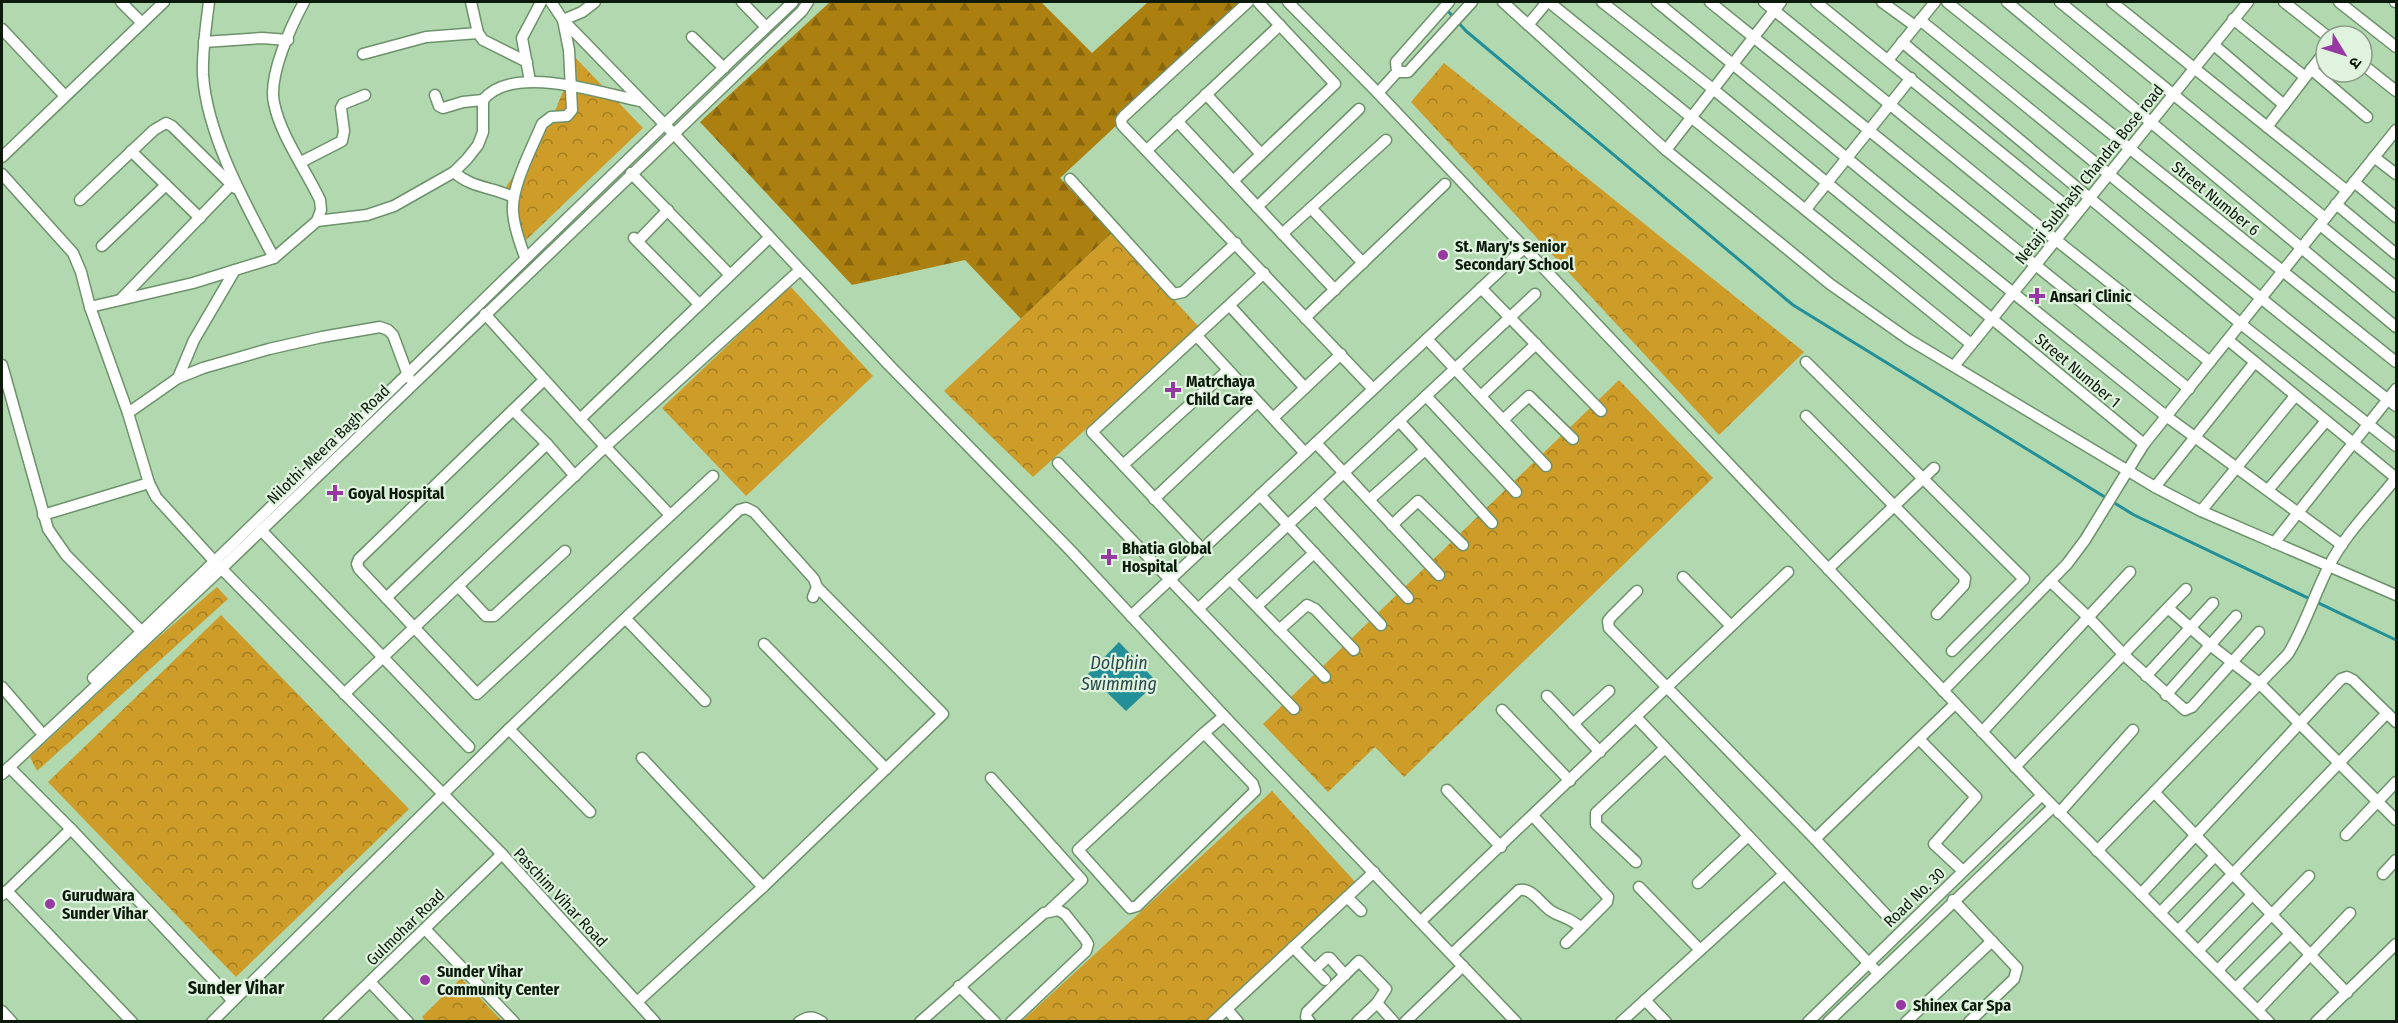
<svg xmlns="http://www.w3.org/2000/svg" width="2398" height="1023" font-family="'Fira Sans Condensed','Noto Sans Devanagari',sans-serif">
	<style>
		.forest { fill: url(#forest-firs) }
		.park { fill: url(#park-crowns) }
		.water { fill: #238f98 }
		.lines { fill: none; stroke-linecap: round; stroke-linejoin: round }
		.stream { stroke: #238f98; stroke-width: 3 }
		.minor-casing { stroke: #6d926b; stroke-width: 13 }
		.minor { stroke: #fff; stroke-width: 10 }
		.poi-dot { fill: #9739a2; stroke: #dff3de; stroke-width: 2 }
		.labels { text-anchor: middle; stroke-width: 4.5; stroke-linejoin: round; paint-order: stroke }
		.street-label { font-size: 16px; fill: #0c1a0c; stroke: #dff3de }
		.poi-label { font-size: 16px; font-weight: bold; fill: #0c1a0c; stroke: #dff3de; text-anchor: start }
		.water-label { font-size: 18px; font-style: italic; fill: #29484b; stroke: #dff3de }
		.neighbourhood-label { font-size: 18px; font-weight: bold; fill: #0c1a0c; stroke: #dff3de }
	</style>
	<defs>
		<pattern id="forest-firs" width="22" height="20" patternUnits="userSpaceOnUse" patternTransform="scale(1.5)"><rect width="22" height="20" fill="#ab7f10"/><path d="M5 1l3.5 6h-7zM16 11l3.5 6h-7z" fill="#8a670e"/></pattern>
		<pattern id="park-crowns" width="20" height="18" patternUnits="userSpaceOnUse" patternTransform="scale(1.5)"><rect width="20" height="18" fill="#cd9c29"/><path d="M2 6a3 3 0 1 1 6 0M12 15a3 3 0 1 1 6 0" fill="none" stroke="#a57e22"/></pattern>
	</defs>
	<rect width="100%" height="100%" fill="#b1d8af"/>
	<polygon class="forest" points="830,2 1041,2 1092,53 1148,2 1249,2 1060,178 1112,233 1021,319 965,260 852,285 700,122"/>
	<g class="park">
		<polygon points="565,47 643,128 525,241 506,187 553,116 566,84"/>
		<polygon points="1444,63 1804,352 1719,435 1411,102"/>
		<polygon points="1112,233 1199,327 1033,477 944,391"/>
		<polygon points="790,286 873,376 746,496 662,408"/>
		<polygon points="1619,380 1713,478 1404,777 1375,747 1328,792 1263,724"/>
		<polygon points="217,587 228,599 37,771 30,757 147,647"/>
		<polygon points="221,615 409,809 236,977 48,782"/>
		<polygon points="1272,791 1357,884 1207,1021 1021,1022"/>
		<polygon points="461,978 502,1021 425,1021 422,1017"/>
	</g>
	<polygon class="water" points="1119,642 1157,682 1126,711 1088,674"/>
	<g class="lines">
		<polyline class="stream" points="1447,10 1466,31 1793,305 2134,515 2396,640"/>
		<defs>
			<g id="minor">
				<polyline points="121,2 142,23"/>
				<path d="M 209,2 C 206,26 202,51 203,75 C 207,136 246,205 274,258"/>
				<path d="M 304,2 C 291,26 268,76 274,103 C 281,137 305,168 320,200 L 321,210 L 317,221"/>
				<polyline points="471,2 478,33 483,40 527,62"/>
				<polyline points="551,2 563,20 673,133 889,365 1071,551 1224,716 1516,1022"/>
				<polyline points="742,2 766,27"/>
				<polyline points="1248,2 1124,116 1121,120 1122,125 1373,389"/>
				<polyline points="1288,2 1378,93 2042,795 2269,1022"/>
				<polyline points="1503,2 1666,150 1830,284 1908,339 2155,487 2201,511 2396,595"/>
				<polyline points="1549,2 1971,344"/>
				<polyline points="1602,2 1713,89 2144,444"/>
				<polyline points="1657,2 1904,205 2166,416 2342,545"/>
				<polyline points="1710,2 2189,389"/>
				<polyline points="1764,2 2056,240 2210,362"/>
				<polyline points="1816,2 2076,214"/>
				<polyline points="1882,2 1915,26"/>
				<polyline points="1947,2 2396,362"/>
				<polyline points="2007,2 2396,327"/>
				<polyline points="2060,2 2325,218"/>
				<polyline points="2112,2 2347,191"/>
				<polyline points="2284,2 2327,36"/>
				<polyline points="2339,2 2396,47"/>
				<polyline points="2395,2 2396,2"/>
				<polyline points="2233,19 2305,77"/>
				<path d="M 1920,20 C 2079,148 2235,280 2396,406"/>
				<polyline points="1528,25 1547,2"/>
				<polyline points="2,29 65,96"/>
				<polyline points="692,37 724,68"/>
				<polyline points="204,42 262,38 288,40"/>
				<polyline points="1902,42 2241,324 2396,446"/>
				<polyline points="2214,45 2284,105"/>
				<polyline points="363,54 426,37 478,33"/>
				<polyline points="1888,60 1935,2"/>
				<polyline points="2362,64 2396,91"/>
				<polyline points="2311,69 2367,117"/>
				<polyline points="1397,72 1408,72 1472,2"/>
				<polyline points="530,81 522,38 541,2"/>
				<polyline points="1378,93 1397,72 1396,62 1449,2"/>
				<polyline points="1206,94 1261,154"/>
				<polyline points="435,95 439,106 443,108 463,102 483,100"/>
				<polyline points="1177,121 1335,290"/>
				<polyline points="2267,127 2326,50"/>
				<polyline points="1147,150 1280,25"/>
				<polyline points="1666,150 1781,2"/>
				<polyline points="131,151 200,218"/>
				<polyline points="2,157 164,2"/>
				<polyline points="2374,157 2396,174"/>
				<polyline points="301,162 342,141 344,131 341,108 343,104 365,95"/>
				<path d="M 454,172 C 471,188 493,187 513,197"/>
				<polyline points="631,173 730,275"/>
				<polyline points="2,174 73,253 81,272 90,307 128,413 149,483 156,497 215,562 502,854 655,1022"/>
				<polyline points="1070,179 1174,294 1183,292 1236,243"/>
				<polyline points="1233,181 1335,84 1258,2"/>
				<polyline points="2354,182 2396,217"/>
				<polyline points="80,200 154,130 166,123 172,126 235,188"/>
				<polyline points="2336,204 2396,254"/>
				<polyline points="1257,207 1359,109"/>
				<polyline points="1311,208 1363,263"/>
				<polyline points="1806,209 1911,78"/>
				<polyline points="2320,225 2396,287"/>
				<polyline points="1282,234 1386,140"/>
				<polyline points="634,238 699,304"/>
				<polyline points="638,241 668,210"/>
				<polyline points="102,246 166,185"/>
				<path d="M 525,257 C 520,243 514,228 513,212 C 511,187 532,148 542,124 L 551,117 L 567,116 L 572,110 L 569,50 L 563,20 L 582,12 L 595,2"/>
				<polyline points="1481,288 1601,411"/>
				<polyline points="121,299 231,185"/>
				<polyline points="1230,306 1305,388"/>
				<path d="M 90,307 L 193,283 L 274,258 L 317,221 L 367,215 L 394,206 L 454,172 L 467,159 L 478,145 L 483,132 L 483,100 C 513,63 600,93 640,101"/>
				<polyline points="485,314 600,441 670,515"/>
				<polyline points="1305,318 1445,184"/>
				<polyline points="1197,336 1305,453"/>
				<polyline points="1427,339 1546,466"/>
				<polyline points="2228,340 2396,478"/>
				<polyline points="1806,362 2024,579 1952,651"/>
				<polyline points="2,365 48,529 66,555 145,635"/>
				<polyline points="1954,366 2248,2"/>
				<polyline points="178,378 194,340 235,270"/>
				<polyline points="544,380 359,559 357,564 359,569 477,694 713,476"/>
				<polyline points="1426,396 1516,492"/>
				<polyline points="1481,396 1536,344"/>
				<polyline points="513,410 547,444 575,476"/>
				<polyline points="128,413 178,378 203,368 269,349 322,337 380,327 388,330 393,335 409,378"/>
				<polyline points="1806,416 1965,578 1964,585 1937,614"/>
				<polyline points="1273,418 1341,354"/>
				<polyline points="580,419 769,238"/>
				<polyline points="1503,420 1529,396 1573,439"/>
				<polyline points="1399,421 1492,523"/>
				<polyline points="1316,443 1439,575"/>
				<polyline points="1058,463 1294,709"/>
				<polyline points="1123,465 1228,370"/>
				<polyline points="2155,487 2255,362"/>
				<polyline points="2268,490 2326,421"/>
				<polyline points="1260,495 1381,625"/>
				<polyline points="1154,499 1257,402"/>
				<polyline points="1316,499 1408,598"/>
				<polyline points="1369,500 1425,450"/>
				<polyline points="2201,511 2295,396"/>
				<polyline points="43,515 149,483"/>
				<polyline points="1392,525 1418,501 1463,545"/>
				<polyline points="261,530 469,747"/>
				<polyline points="2274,543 2396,389"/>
				<polyline points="1202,549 1092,432 1264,273"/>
				<polyline points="1828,569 1934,468"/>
				<polyline points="1683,577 1731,626"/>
				<polyline points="1230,579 1325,677"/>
				<polyline points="2050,581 2088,617 2124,655 2185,710 2192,707 2259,632"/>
				<polyline points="458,586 486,616 494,616 565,551"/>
				<polyline points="1637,591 1611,617 1608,621 1609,628 1815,839"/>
				<polyline points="386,598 547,444"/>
				<polyline points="1257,606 1314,553"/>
				<polyline points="2168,608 2210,645 2259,683 2396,820"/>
				<polyline points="1198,609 1535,294"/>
				<polyline points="1131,616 1524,248"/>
				<polyline points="626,619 705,701"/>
				<polyline points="1279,630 1307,605 1315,609 1354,650"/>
				<polyline points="764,644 886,769"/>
				<polyline points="2146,676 2213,603"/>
				<path d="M 93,678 C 328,455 557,224 793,2"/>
				<polyline points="2,687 39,730"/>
				<polyline points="1943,691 2067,564 2085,540 2144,444 2396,130"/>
				<polyline points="344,694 605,447 800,270"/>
				<polyline points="2166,695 2236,616"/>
				<polyline points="1547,696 1600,752"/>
				<polyline points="1502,710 1570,781"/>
				<polyline points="1636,717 1877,972"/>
				<polyline points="1573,724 1609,691"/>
				<polyline points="509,729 590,812"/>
				<polyline points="1982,732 2130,572"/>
				<polyline points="1204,733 1253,784 1255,791 1137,906 1130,908 1078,850 1204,733 1224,716"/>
				<polyline points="1919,739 1976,797 1934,844 1963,871"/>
				<polyline points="642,758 763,887"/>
				<polyline points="2015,767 2186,589"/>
				<polyline points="2,774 221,569 802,11 808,2"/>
				<polyline points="991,778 1082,880 1050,910"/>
				<polyline points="1447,790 1501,847"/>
				<polyline points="2154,792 2347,993"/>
				<polyline points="2059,813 2133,730"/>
				<polyline points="1533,816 1608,897 1607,902 1566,943"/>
				<polyline points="71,829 233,1001 212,1022"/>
				<polyline points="2346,835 2396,782"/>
				<path d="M 2097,851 L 2288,654 C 2305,626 2314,595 2329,566 C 2345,534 2374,506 2396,478"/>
				<polyline points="1636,862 1596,824 1596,813 1665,748"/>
				<polyline points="2383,874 2396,860"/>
				<polyline points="1698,883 1748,836"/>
				<polyline points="1639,887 1700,950"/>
				<polyline points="7,891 71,829 9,767"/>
				<polyline points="2141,894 2341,679 2347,677 2353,680 2396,722"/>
				<polyline points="2,895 7,891 132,1022"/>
				<polyline points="1347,897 1361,911"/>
				<polyline points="1953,900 2017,968 2014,979 1969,1022"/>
				<polyline points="2160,913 2215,856"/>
				<polyline points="1889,918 1815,839 1955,704"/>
				<polyline points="1421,921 1788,572"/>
				<polyline points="425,929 514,1022"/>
				<polyline points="2178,931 2387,713"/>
				<polyline points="1293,947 1325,980"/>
				<polyline points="2198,951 2252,895"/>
				<path d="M 1452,954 L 1519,890 C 1531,887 1541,904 1551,911 C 1562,918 1570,917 1581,928"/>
				<polyline points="1315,969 1327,958 1330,958 1345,975"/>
				<polyline points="2218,970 2309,876"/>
				<polyline points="370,982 408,1022"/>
				<polyline points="959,986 995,1022"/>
				<polyline points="2236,988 2290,934"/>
				<polyline points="1645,1000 1666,1022"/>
				<polyline points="233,1001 509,729 739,510 746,508 754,512 814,579 817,587 813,597"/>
				<polyline points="637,1002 763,887 943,714 817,587"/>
				<polyline points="1227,1009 1238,1022"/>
				<polyline points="2258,1010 2350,913"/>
				<polyline points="2,1011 12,1022"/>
				<polyline points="328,1022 502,854"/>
				<path d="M 799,1022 C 808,1016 813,1016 822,1022"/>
				<polyline points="920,1022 1044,913 1058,910 1065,914 1085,939 1088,944 1086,951 1011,1022"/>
				<polyline points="1213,1022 1374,872"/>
				<polyline points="1310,1022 1306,1017 1307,1012 1359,961 1386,989 1377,1003 1394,1022"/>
				<polyline points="1357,1022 1377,1003"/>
				<polyline points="1405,1022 1463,966"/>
				<polyline points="1621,1022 1784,874"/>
				<polyline points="1808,1022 2042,795"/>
				<polyline points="1828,1022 2053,807"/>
				<polyline points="1906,1022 1992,941"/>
				<polyline points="2316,1022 2396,944"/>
			</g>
		</defs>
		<use href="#minor" class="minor-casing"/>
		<use href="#minor" class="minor"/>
	</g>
	<g class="poi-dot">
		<circle cx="1443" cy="255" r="6"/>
		<path d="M2034 287h6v6h6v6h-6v6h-6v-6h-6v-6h6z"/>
		<path d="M1170 381h6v6h6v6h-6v6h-6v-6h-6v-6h6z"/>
		<path d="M332 484h6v6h6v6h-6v6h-6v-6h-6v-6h6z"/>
		<path d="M1106 548h6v6h6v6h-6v6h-6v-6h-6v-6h6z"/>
		<circle cx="50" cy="904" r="6"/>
		<circle cx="425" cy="980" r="6"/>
		<circle cx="1901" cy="1005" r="6"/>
	</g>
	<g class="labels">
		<g class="street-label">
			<text transform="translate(2089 174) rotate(-51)" y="6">Netaji Subhash Chandra Bose road</text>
			<text transform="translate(2216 198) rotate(39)" y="6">Street Number 6</text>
			<text transform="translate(2078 370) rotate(40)" y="6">Street Number 1</text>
			<text transform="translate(328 444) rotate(-44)" y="6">Nilothi-Meera Bagh Road</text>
			<text transform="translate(561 897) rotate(47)" y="6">Paschim Vihar Road</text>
			<text transform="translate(1914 897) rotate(-44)" y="6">Road No. 30</text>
			<text transform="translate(405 927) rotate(-44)" y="6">Gulmohar Road</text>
		</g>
		<g class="poi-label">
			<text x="1455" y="252">St. Mary's Senior<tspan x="1455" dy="18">Secondary School</tspan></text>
			<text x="2050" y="302">Ansari Clinic</text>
			<text x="1186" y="387">Matrchaya<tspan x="1186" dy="18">Child Care</tspan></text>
			<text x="348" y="499">Goyal Hospital</text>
			<text x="1122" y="554">Bhatia Global<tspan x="1122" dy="18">Hospital</tspan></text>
			<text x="62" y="901">Gurudwara<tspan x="62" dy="18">Sunder Vihar</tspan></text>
			<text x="437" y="977">Sunder Vihar<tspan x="437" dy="18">Community Center</tspan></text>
			<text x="1913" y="1011">Shinex Car Spa</text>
		</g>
		<g class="water-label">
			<text x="1119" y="669">Dolphin<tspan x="1119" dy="21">Swimming</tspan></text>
		</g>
		<g class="neighbourhood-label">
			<text x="236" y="994">Sunder Vihar</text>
		</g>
	</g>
	<rect width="2398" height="1023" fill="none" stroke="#0c1a0c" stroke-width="6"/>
	<g transform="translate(2344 54) rotate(128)"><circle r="28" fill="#dff3de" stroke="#8b9c8a" stroke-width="1.5"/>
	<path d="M0-4.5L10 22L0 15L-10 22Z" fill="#9739a2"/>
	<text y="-9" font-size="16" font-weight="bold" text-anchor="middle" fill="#0c1a0c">उ</text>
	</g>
</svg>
